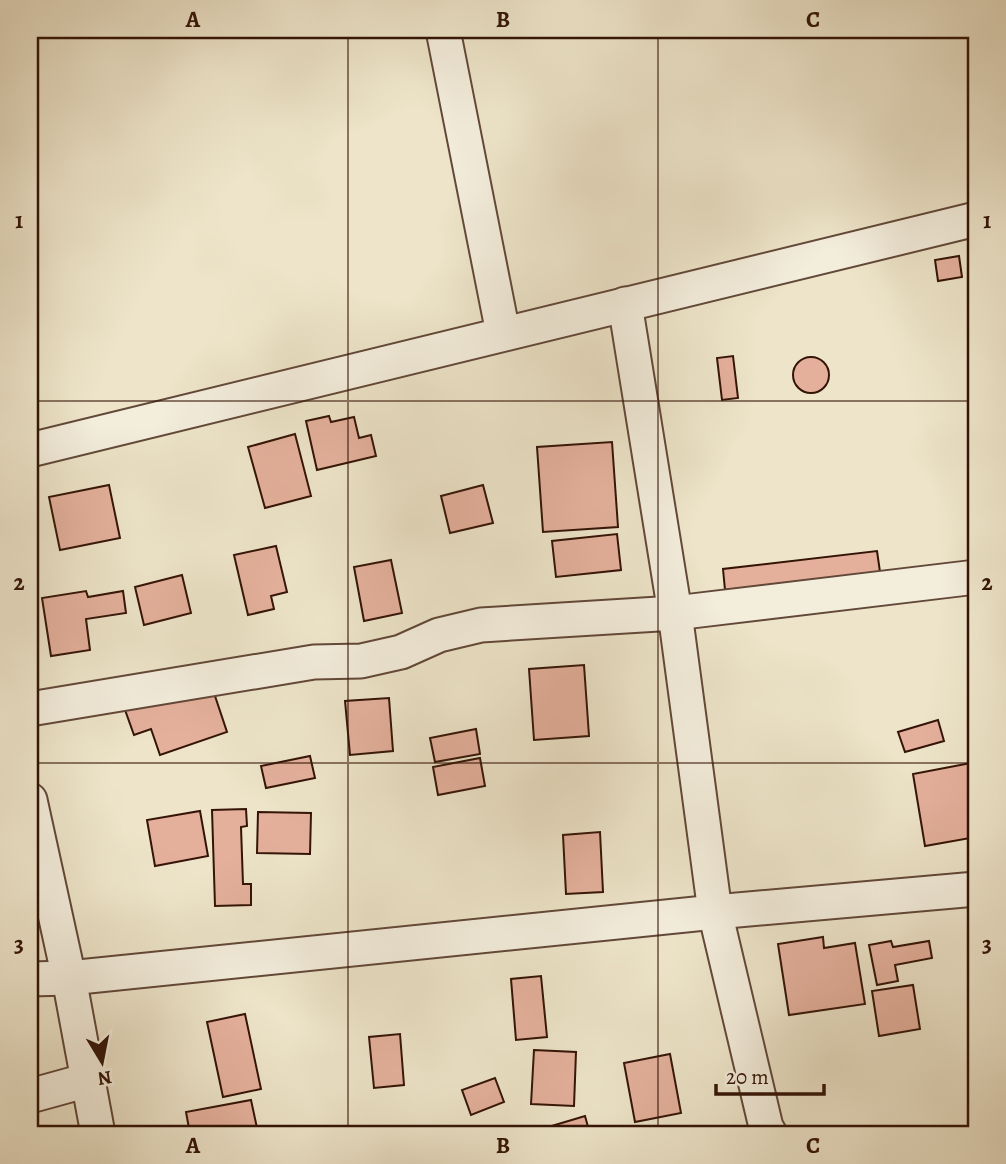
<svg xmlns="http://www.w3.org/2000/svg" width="1006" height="1164" font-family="Alegreya,serif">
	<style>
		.building { fill: #e4b09c; stroke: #341407; stroke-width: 2 }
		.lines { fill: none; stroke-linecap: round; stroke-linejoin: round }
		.street-casing { stroke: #624838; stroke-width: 37 }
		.street { stroke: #f3eddc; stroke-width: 33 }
		.grid { fill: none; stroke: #341407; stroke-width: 2; stroke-opacity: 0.55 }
		.neatline { fill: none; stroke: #341407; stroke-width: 2.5 }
		.grid-label { font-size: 23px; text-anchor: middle; font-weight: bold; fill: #341407 }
	</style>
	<rect width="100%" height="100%" fill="#ede4c9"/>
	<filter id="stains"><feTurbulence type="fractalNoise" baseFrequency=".00286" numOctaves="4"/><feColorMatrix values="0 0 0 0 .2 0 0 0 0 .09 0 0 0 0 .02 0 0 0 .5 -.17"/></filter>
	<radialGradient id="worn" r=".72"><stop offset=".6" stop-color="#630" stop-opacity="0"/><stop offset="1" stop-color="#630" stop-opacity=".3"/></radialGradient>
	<g class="building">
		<polygon points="959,256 962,277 938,281 935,260"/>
		<polygon points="733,356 738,398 722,400 717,358"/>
		<circle cx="811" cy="375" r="18"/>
		<polygon points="329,416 331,422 354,417 359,438 371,435 376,456 317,470 306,421"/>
		<polygon points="295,434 311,496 265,508 248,447"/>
		<polygon points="612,442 618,527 543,532 537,447"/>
		<polygon points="109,485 120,538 60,550 49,497"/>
		<polygon points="483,485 493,523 450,533 441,496"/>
		<polygon points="617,534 621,570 556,577 552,541"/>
		<polygon points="276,546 287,592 271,596 274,609 248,615 234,555"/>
		<polygon points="877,551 880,572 725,590 723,569"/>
		<polygon points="391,560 402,613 364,621 354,567"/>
		<polygon points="182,575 191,613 144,625 135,587"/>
		<polygon points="86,591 88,597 123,591 126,613 86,619 90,650 51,656 42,598"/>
		<polygon points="584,665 589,736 534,740 529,669"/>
		<polygon points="209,678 227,732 160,755 151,729 134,735 124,707"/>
		<polygon points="389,698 393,751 350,755 345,701"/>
		<polygon points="938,720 944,741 905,752 898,732"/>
		<polygon points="476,729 480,754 435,762 430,738"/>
		<polygon points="310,756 315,778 266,788 261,766"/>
		<polygon points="480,758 485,786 438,795 433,767"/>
		<polygon points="976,762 976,837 925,846 913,774"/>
		<polygon points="246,809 247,826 241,827 243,884 251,884 251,905 215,906 212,810"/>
		<polygon points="200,811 208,856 155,866 147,820"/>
		<polygon points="258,812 311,813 310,854 257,853"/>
		<polygon points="600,832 603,892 566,894 563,835"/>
		<polygon points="823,937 824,948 855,943 865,1004 789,1015 778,944"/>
		<polygon points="891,941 893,947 929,941 932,958 895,965 898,981 877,985 869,945"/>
		<polygon points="541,976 547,1037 516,1040 511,979"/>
		<polygon points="913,985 920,1029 879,1036 872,991"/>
		<polygon points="245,1014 261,1089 223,1097 207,1022"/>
		<polygon points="400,1034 404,1085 374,1088 369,1037"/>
		<polygon points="534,1050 576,1052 574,1106 531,1104"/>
		<polygon points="670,1054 681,1113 635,1122 624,1063"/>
		<polygon points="495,1078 504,1102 471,1115 462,1090"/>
		<polygon points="251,1100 257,1128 223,1134 190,1134 186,1112"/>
		<polygon points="585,1116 590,1134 536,1134 535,1131"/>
	</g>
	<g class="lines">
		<defs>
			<g id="street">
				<polyline points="443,30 503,333"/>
				<polyline points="625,304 675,613 715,912 766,1127 770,1134"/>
				<polyline points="30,450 976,219"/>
				<polyline points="30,709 314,662 361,661 401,652 439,635 481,625 675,613 976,577"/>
				<polyline points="30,800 69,978 98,1134"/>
				<polyline points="30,979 69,978 715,912 976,889"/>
				<polyline points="30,1096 88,1080"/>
			</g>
		</defs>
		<use href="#street" class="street-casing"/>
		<use href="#street" class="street"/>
	</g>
	<path class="grid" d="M 348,30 L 348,1134M 658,30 L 658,1134M 30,401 L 976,401M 30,763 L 976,763"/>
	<rect width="1006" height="1164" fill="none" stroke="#ede4c9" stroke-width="77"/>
	<g transform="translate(102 1062) rotate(170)" stroke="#f3eddc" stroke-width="5" paint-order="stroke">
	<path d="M0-5L12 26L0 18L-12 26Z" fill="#341407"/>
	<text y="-10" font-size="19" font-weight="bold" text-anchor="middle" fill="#341407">N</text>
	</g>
	<path d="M716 1084v10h108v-10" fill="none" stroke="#341407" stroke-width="3.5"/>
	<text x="726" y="1084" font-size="21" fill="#341407" stroke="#f3eddc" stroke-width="5" paint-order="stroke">20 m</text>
	<rect x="38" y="38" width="930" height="1088" class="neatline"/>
	<g class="grid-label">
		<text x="193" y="27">A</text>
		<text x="503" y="27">B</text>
		<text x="813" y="27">C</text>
		<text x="19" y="228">1</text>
		<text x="987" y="228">1</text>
		<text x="19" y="590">2</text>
		<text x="987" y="590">2</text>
		<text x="19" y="952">3</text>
		<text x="987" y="952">3</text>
		<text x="193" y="1153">A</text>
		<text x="503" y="1153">B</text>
		<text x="813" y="1153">C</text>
	</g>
	<rect width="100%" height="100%" filter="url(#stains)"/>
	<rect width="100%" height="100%" fill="url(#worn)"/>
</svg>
